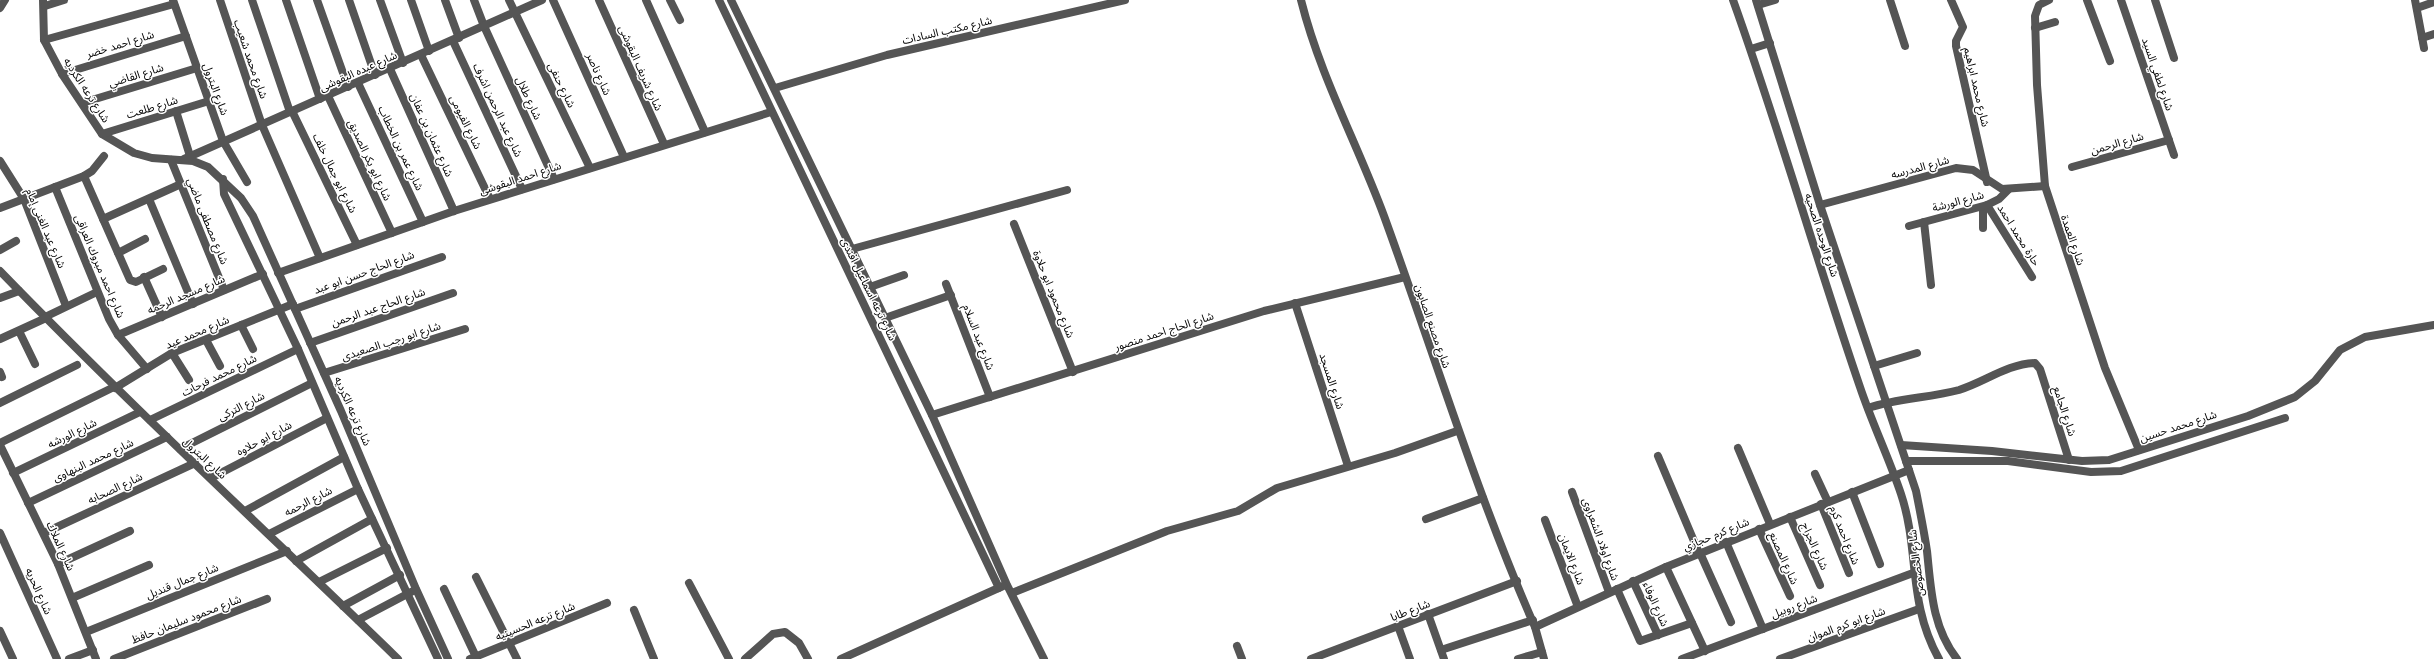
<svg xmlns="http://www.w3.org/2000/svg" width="2434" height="659" font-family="Quicksand,'Noto Sans Arabic',sans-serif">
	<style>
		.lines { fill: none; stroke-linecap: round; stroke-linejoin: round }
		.minor { stroke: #555; stroke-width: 8 }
		.labels { text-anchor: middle; stroke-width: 3; stroke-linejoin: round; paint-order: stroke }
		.street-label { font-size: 11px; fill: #000; stroke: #fff }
	</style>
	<rect width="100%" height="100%" fill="#fff"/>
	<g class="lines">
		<g class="minor">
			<polyline points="43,0 44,40 62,74 102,134 134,153 152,158 193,161 208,167 241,198 253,216 341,411 416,589 448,659"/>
			<polyline points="173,0 223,141 247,182"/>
			<polyline points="220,0 262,125 320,258"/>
			<polyline points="252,0 290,112"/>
			<polyline points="286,0 320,99"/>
			<polyline points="317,0 348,87"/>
			<polyline points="349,0 375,75"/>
			<polyline points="380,0 403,63"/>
			<polyline points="411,0 429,51"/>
			<polyline points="445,0 459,38"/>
			<polyline points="474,0 484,26 554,179"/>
			<polyline points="509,0 590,168"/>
			<polyline points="553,0 624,157"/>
			<polyline points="599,0 664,144"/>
			<polyline points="646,0 705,132"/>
			<polyline points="670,0 680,20"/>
			<polyline points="719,0 999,588"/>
			<polyline points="731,0 932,415 1007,585 1044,659"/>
			<path d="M 1301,0 C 1320,76 1357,143 1384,216 C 1434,353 1476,493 1535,627 L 1544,659"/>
			<path d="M 1733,0 C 1779,128 1816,259 1860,387 C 1872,423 1889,458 1901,494 C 1920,551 1907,602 1939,659"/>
			<path d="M 1756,0 L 1820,205 L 1916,491 C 1920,511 1924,531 1927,551 C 1931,589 1932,627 1957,659"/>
			<polyline points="1890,0 1905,46"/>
			<polyline points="1951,0 1963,27 1956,41 1956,46 1987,182"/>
			<polyline points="2049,0 2039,5 2035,16 2037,85 2045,186 2105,368 2139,450"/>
			<polyline points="2087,0 2110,61"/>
			<polyline points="2121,0 2174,155"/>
			<polyline points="2155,0 2174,58"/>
			<polyline points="2415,0 2424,48"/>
			<polyline points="1758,5 1775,0"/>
			<polyline points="45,6 64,0"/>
			<polyline points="0,8 5,0"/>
			<polyline points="2417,8 2434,2"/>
			<polyline points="2035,28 2055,22"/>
			<polyline points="2422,38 2434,34"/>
			<polyline points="44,40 174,4"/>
			<polyline points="453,41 522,189"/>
			<polyline points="1751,49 1770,43"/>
			<polyline points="421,55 490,199"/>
			<polyline points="390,69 454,211"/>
			<polyline points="62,74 186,36"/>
			<polyline points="358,83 423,222"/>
			<polyline points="775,88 887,55 1125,0"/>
			<polyline points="328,96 392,233"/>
			<polyline points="82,103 197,68"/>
			<polyline points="176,111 190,156"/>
			<polyline points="292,111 357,245"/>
			<polyline points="102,134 209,101"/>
			<polyline points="184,159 542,0"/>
			<polyline points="171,160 224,290"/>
			<polyline points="0,161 24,199 66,306"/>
			<polyline points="2072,167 2169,140"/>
			<polyline points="84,176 130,280 136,282 163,269"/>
			<polyline points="223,179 224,194 298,349 358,489 438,659"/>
			<polyline points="55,187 109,319 118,335 147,369"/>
			<polyline points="149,199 193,304"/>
			<polyline points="1820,205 1956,168 1973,170 2002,189 2045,186"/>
			<polyline points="1987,205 2032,277"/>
			<polyline points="1983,207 1983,228"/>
			<polyline points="0,208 84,176 92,171 104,156"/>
			<polyline points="103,219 181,184"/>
			<polyline points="1924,222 1931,285"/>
			<polyline points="1014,224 1073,372"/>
			<polyline points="1909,226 1987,205 1999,199 2008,190"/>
			<polyline points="852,249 1067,190"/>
			<polyline points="0,250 16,241"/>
			<polyline points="118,253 145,239"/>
			<path d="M 0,271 C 129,404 265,530 398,659"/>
			<polyline points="278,273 454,211 771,112"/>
			<polyline points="144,277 162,317"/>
			<polyline points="946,284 990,397"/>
			<polyline points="870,287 904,275"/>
			<polyline points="0,298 19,291"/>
			<polyline points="1295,303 1348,466"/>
			<polyline points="295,309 442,257"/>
			<polyline points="45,317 97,292"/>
			<polyline points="885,318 951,295"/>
			<polyline points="241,325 253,349"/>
			<polyline points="19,331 35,364"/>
			<polyline points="118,335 263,274"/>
			<polyline points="0,339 46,318"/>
			<polyline points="206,340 220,366"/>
			<polyline points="310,343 453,293"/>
			<polyline points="172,353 189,380"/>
			<polyline points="1874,366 1917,353"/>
			<polyline points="0,372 2,377"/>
			<polyline points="324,373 465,329"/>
			<polyline points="115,388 172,353 293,304"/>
			<polyline points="0,403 77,365"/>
			<path d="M 1868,408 C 1898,398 1929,398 1959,390 C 1985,382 2007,364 2035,363 L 2040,369 L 2069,460"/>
			<polyline points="932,415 1264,311 1405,277"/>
			<polyline points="150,420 298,349"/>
			<polyline points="0,443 114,387"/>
			<polyline points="0,445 58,564 96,659"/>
			<polyline points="1901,445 1992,451 2082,461 2109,460 2248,416 2295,397 2315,381 2340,350 2365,337 2434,325"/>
			<polyline points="1738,448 1770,524"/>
			<polyline points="180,449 312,383"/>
			<polyline points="1658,456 1699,553"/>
			<polyline points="1906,461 2008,461 2091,472 2121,471 2285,418"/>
			<polyline points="13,473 140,412"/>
			<polyline points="1815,474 1828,502"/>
			<polyline points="211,478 327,418"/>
			<polyline points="1572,492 1609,592"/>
			<polyline points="1852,492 1880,564"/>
			<polyline points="28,503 167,437"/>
			<polyline points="1821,504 1849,573"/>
			<polyline points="245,511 344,457"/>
			<polyline points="1790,517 1820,585"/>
			<polyline points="1426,519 1483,498"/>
			<polyline points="1545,520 1578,607"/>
			<polyline points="1759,529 1790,596"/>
			<polyline points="0,533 57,659"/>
			<polyline points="44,533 195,463"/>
			<polyline points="269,534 358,489"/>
			<polyline points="1726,542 1763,629"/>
			<polyline points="1700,553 1731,622"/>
			<polyline points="296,561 372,519"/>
			<polyline points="58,564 130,531"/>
			<polyline points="1666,567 1705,651"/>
			<polyline points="476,577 517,659"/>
			<polyline points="1633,581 1658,635"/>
			<polyline points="319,582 387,548"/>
			<polyline points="689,583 729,659"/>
			<polyline points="444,589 477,659"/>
			<polyline points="1617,589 1640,641 1692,623"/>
			<polyline points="1012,593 1167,531 1238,511 1277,488 1395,453 1457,431"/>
			<polyline points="72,598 149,565"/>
			<polyline points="343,606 400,575"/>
			<polyline points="634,610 654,659"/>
			<polyline points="1428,614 1444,659"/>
			<polyline points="358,620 413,591"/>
			<polyline points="1398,626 1410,659"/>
			<polyline points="1535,627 1666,567 1909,470"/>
			<polyline points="0,631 13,659"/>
			<polyline points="86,632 287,551"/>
			<polyline points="1237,646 1242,659"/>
			<polyline points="1441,650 1533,620"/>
			<polyline points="69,659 93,650"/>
			<polyline points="114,659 267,599"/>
			<polyline points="470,659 607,603"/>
			<polyline points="745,659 773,634 785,632 799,643 808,659"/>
			<polyline points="841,659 1003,586"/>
			<polyline points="1311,659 1517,581"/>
			<polyline points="1518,659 1542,652"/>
			<polyline points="1682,659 1913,573"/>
			<polyline points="1780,659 1919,609"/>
		</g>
	</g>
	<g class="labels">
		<g class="street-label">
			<text transform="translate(947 30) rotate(-13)" y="4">شارع مكتب السادات</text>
			<text transform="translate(120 44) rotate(-17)" y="4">شارع احمد خضر</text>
			<text transform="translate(251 59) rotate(71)" y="4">شارع محمد شعيب</text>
			<text transform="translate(641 68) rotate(66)" y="4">شارع شريف البقوشى</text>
			<text transform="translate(358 71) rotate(-24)" y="4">شارع عبده البقوشى</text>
			<text transform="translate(599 74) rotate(66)" y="4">شارع ناصر</text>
			<text transform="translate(2158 74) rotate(71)" y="4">شارع لطفي السيد</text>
			<text transform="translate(136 75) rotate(-17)" y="4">شارع القاضي</text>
			<text transform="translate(562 85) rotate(64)" y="4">شارع حنفى</text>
			<text transform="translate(1977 87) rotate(77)" y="4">شارع محمد ابراهيم</text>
			<text transform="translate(216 89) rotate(70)" y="4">شارع البترول</text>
			<text transform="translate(87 90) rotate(57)" y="4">شارع ترعه الكرديه</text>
			<text transform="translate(529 98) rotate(65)" y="4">شارع طلال</text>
			<text transform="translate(152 107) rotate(-17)" y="4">شارع طلعت</text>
			<text transform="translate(498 110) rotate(65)" y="4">شارع عبد الرحمن اشرف</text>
			<text transform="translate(466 122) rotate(64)" y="4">شارع الفيومى</text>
			<text transform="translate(432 135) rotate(66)" y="4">شارع عثمان بن عفان</text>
			<text transform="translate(2117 143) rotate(-16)" y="4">شارع الرحمن</text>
			<text transform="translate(401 148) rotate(65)" y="4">شارع عمر بن الخطاب</text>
			<text transform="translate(370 160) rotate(65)" y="4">شارع ابو بكر الصديق</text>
			<text transform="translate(1920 167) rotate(-15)" y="4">شارع المدرسه</text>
			<text transform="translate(335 173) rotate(64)" y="4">شارع ابو جمال خلف</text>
			<text transform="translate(520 178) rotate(-18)" y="4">شارع احمد البقوشى</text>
			<text transform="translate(1958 201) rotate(-15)" y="4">شارع الورشة</text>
			<text transform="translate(208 221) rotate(68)" y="4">شارع مصطفى ماضي</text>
			<text transform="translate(46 228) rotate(67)" y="4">شارع عبد الغنى إمام</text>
			<text transform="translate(1822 235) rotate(72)" y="4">شارع الوحده الصحيه</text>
			<text transform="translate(2019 235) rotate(58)" y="4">حارة محمد احمد</text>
			<text transform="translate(2073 240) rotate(71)" y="4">شارع العمدة</text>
			<text transform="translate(100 266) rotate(67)" y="4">شارع احمد مبروك العراقى</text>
			<text transform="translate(364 272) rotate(-20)" y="4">شارع الحاج حسن ابو عبد</text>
			<text transform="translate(869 289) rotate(64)" y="4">شارع ترعه اسماعيل افندى</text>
			<text transform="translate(186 294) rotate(-23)" y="4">شارع مسجد الرحمه</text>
			<text transform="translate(1054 294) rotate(68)" y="4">شارع محمود ابو حلاوة</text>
			<text transform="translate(378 307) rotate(-19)" y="4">شارع الحاج عبد الرحمن</text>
			<text transform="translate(1433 326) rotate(71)" y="4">شارع مصنع الصابون</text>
			<text transform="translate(1164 331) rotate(-18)" y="4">شارع الحاج احمد منصور</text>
			<text transform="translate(197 332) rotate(-23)" y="4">شارع محمد عيد</text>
			<text transform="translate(979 337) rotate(69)" y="4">شارع عبد السلام</text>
			<text transform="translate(391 341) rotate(-18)" y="4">شارع ابو رجب الصعيدى</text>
			<text transform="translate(219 375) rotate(-26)" y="4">شارع محمد فرحات</text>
			<text transform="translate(1332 381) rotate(72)" y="4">شارع المسجد</text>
			<text transform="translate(241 406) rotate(-27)" y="4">شارع التركى</text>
			<text transform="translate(353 411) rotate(66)" y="4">شارع ترعه الكرديه</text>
			<text transform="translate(2065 411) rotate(72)" y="4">شارع الجامع</text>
			<text transform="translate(2178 426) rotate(-18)" y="4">شارع محمد حسين</text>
			<text transform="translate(72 433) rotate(-26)" y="4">شارع الورشه</text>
			<text transform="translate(264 438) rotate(-28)" y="4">شارع ابو حلاوه</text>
			<text transform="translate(205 458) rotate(43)" y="4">شارع البترول</text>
			<text transform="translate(93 460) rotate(-25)" y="4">شارع محمد البنهاوى</text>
			<text transform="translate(115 488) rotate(-25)" y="4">شارع الصحابه</text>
			<text transform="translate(308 501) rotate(-27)" y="4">شارع الرحمه</text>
			<text transform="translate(1716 534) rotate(-22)" y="4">شارع كرم حجازي</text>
			<text transform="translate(1845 535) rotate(68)" y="4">شارع احمد كرم</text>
			<text transform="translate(1601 539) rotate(70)" y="4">شارع اولاد الشعراوى</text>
			<text transform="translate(61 546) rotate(65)" y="4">شارع الملاك</text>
			<text transform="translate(1815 546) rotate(66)" y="4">شارع الجراج</text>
			<text transform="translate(1784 558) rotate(66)" y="4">شارع المصنع</text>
			<text transform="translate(1572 559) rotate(69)" y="4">شارع الايمان</text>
			<text transform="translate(1916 563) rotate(-97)" y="4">شارع الخصوص</text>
			<text transform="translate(182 581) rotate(-22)" y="4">شارع جمال قنديل</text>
			<text transform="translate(39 591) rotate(66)" y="4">شارع الحريه</text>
			<text transform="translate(1656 604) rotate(66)" y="4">شارع الوفاء</text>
			<text transform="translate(1794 606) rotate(-21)" y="4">شارع روبيل</text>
			<text transform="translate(1410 610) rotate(-21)" y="4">شارع طابا</text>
			<text transform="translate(186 619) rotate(-21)" y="4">شارع محمود سليمان حافظ</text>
			<text transform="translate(535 621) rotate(-22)" y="4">شارع ترعه الحسينيه</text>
			<text transform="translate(1846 624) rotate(-20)" y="4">شارع ابو كرم الموان</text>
		</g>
	</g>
</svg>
